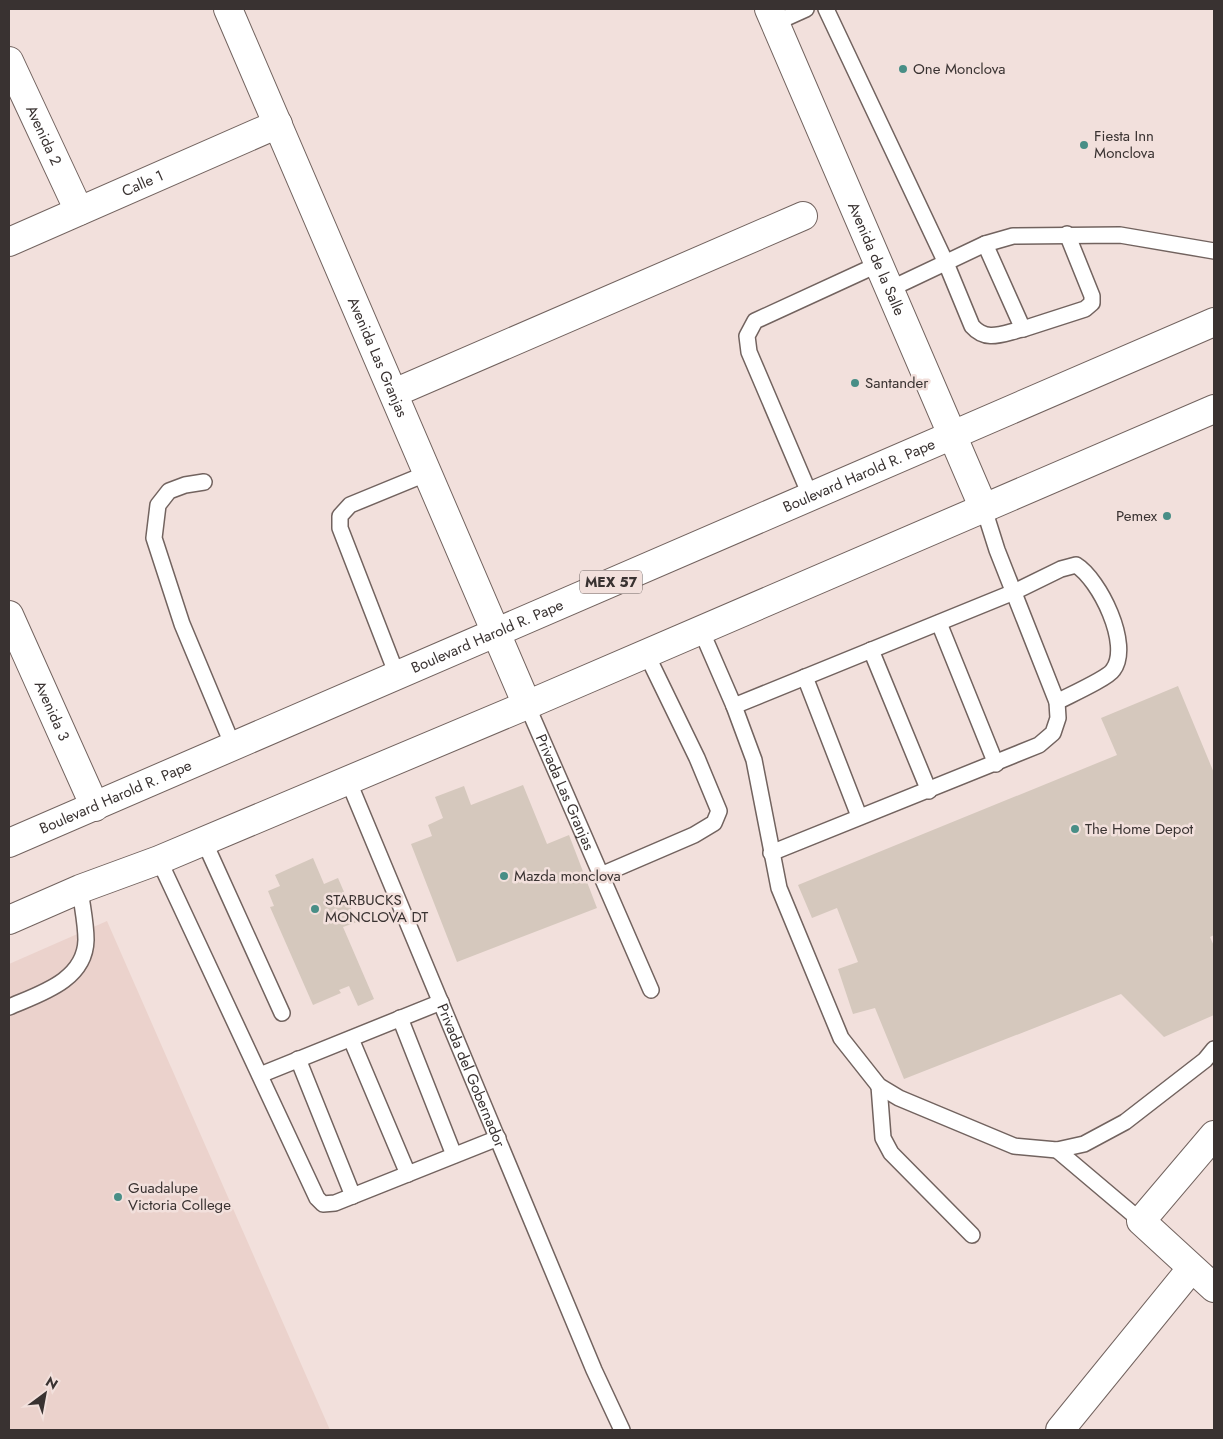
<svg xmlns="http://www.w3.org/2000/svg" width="1223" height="1439" font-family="Jost,sans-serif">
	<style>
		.built { fill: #ebd2cc }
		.building { fill: #d5c8bd }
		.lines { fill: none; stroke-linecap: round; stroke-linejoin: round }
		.lane-casing { stroke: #72635f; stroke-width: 18 }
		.street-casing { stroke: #72635f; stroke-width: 30 }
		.secondary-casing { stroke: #72635f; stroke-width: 30 }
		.highway-casing { stroke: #72635f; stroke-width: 30 }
		.lane { stroke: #fff; stroke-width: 15 }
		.street { stroke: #fff; stroke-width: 28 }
		.secondary { stroke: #fff; stroke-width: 28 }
		.highway { stroke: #fff; stroke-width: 28 }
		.poi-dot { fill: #488e86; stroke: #f2e0dc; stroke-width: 2 }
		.labels { text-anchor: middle; stroke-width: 5; stroke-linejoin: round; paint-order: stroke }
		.shield { fill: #f2e0dc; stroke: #706664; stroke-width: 1 }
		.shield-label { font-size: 14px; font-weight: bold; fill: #393231 }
		.poi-label { font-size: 15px; fill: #393231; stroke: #f2e0dc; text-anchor: start }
		.street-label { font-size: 15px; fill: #393231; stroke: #f2e0dc }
	</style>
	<rect width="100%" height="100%" fill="#f2e0dc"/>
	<polygon class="built" points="107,921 330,1430 9,1430 9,964"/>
	<g class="building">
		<polygon points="1178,686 1214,773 1214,935 1210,937 1214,946 1214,1015 1164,1037 1121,994 904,1079 875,1008 853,1014 838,969 858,962 837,908 812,918 798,885 1117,755 1101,718"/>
		<polygon points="523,785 547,844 569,835 597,908 457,962 411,844 432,836 428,825 443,818 435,797 464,786 471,805"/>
		<polygon points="313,858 324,884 338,878 357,922 343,927 374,999 358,1006 349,986 339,990 341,993 313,1005 270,907 274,906 268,891 280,886 275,875"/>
	</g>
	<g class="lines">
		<defs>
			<g id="lane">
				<path d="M 826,9 L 946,263 L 972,326 C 987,343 1003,333 1023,329"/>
				<polyline points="775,23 806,9"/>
				<polyline points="985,244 1023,329 1085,309 1092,303 1092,296 1067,234"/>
				<polyline points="890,289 985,244 1013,236 1120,235 1214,251"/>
				<polyline points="204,482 185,485 169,491 158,505 154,538 182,624 233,746"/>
				<polyline points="810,495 749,352 747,336 755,321 879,264"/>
				<polyline points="939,623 996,764"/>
				<polyline points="701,630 734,706 754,760 779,888 841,1038 879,1086 899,1098 1014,1146 1057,1150 1084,1144 1125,1122 1205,1060 1214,1049"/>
				<polyline points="871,650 929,791"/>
				<polyline points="397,675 340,528 340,516 350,505 428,473"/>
				<polyline points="805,677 859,816"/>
				<path id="s1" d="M 527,705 L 651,990"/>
				<path d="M 734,706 L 1014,592 L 1061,569 L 1076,565 C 1099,579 1132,645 1113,670 C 1108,678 1068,696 1057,702"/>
				<path id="s2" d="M 348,780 L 594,1370 L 622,1430"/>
				<polyline points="204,841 282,1013"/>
				<polyline points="771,853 1039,745 1053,733 1058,718 1057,702 997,550 984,509"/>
				<polyline points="159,860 317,1198 323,1204 335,1203 498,1138"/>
				<polyline points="601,875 694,835 714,823 719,811 697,758 646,653"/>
				<path d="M 9,1007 C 39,994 85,981 86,940 C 86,923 82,906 80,889"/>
				<polyline points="400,1018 454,1155"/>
				<polyline points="351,1039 408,1174"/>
				<polyline points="298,1059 353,1196"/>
				<polyline points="260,1075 441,1002"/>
				<polyline points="879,1086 883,1138 891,1153 972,1235"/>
				<polyline points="1057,1150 1141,1221"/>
			</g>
			<g id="street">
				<path id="s3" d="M 769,9 L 984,509"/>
				<path id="s4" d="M 9,61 L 79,211"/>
				<path id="s5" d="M 9,242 L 278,124"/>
				<polyline points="394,393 803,216"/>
				<path id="s6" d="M 9,615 L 95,807"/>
				<polyline points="1214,1135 1141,1221 1214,1288"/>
				<polyline points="1060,1430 1191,1269"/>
			</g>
			<g id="secondary">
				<path id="s7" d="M 228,9 L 527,705"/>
			</g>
			<g id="highway">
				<path id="s8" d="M 9,843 L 1214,322"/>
				<polyline points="9,920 80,889 159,860 527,705 1214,409"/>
			</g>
		</defs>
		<use href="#lane" class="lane-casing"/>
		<use href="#street" class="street-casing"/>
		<use href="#secondary" class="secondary-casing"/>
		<use href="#highway" class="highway-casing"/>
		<use href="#lane" class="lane"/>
		<use href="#street" class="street"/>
		<use href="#secondary" class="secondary"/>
		<use href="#highway" class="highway"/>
	</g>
	<g class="poi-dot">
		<circle cx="903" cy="69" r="5"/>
		<circle cx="1084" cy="145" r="5"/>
		<circle cx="855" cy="383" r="5"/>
		<circle cx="1167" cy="516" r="5"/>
		<circle cx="1075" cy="829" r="5"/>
		<circle cx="504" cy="876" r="5"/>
		<circle cx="315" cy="909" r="5"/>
		<circle cx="118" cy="1197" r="5"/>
	</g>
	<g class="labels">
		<rect class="shield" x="580" y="570.5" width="62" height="23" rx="4"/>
		<g class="shield-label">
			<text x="611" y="587">MEX 57</text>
		</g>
		<g class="poi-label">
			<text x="913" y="74">One Monclova</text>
			<text x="1094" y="141">Fiesta Inn<tspan x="1094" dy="17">Monclova</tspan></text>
			<text x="865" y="388">Santander</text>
			<text x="1157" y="521" text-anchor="end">Pemex</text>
			<text x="1085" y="834">The Home Depot</text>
			<text x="514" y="881">Mazda monclova</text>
			<text x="325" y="905">STARBUCKS<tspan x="325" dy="17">MONCLOVA DT</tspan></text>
			<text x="128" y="1193">Guadalupe<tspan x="128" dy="17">Victoria College</tspan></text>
		</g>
		<g class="street-label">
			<text dy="5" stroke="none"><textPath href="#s4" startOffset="82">Avenida 2</textPath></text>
			<text dy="5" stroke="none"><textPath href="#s5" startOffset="146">Calle 1</textPath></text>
			<text dy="5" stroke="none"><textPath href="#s3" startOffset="272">Avenida de la Salle</textPath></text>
			<text dy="5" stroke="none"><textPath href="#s7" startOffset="379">Avenida Las Granjas</textPath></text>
			<text dy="5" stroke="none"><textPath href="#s8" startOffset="926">Boulevard Harold R. Pape</textPath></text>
			<text dy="5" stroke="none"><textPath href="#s8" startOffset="521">Boulevard Harold R. Pape</textPath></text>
			<text dy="5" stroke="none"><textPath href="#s6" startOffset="105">Avenida 3</textPath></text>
			<text dy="5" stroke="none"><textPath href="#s1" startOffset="95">Privada Las Granjas</textPath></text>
			<text dy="5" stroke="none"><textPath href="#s8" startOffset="116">Boulevard Harold R. Pape</textPath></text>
			<text dy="5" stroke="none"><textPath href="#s2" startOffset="320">Privada del Gobernador</textPath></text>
		</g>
	</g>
	<rect width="1223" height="1439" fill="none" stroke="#393231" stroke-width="20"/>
	<g transform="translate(45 1394) rotate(32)" stroke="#f2e0dc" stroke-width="4" paint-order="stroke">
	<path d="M0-4L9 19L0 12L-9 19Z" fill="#393231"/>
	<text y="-8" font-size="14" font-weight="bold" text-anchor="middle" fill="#393231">N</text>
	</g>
</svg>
